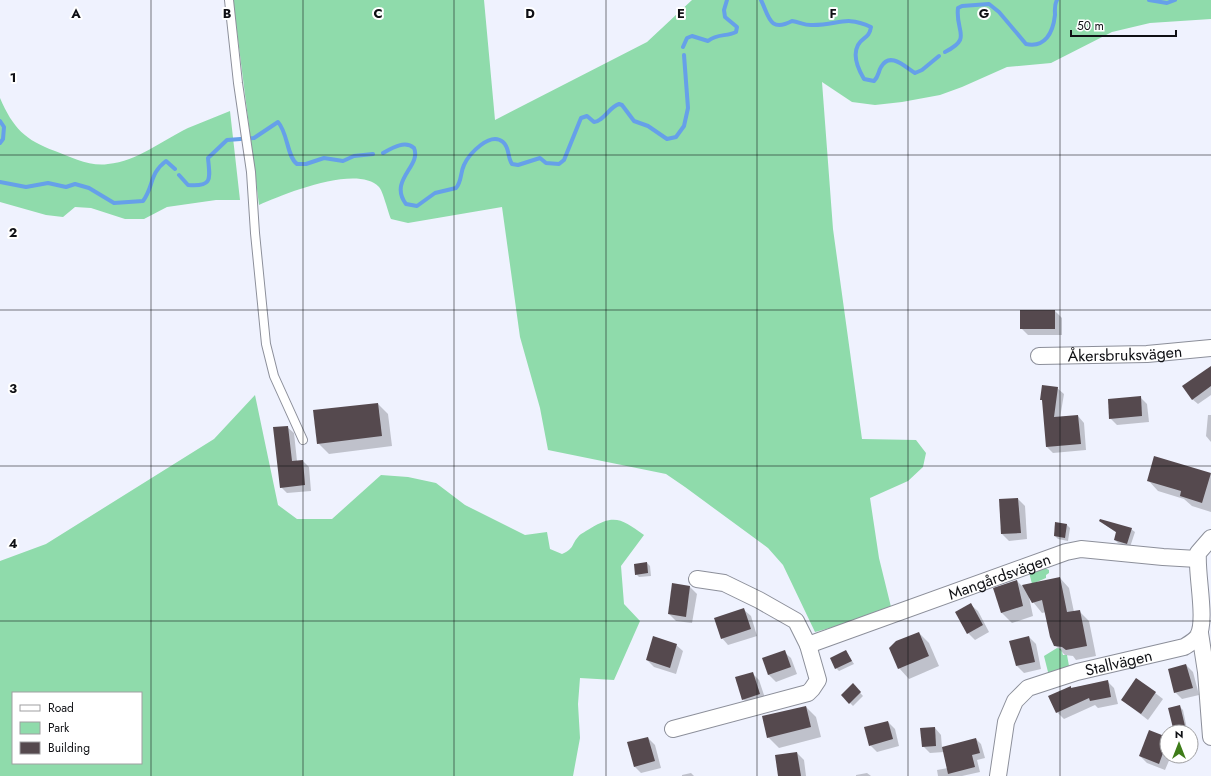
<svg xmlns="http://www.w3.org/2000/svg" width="1211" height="776" font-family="Jost,sans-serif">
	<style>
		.green { fill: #8fdbab; fill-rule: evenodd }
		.shadow { fill: #0003 }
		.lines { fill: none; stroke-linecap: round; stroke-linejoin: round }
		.stream { stroke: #66a0e9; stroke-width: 4 }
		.building { fill: #55494e }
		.lane-casing { stroke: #8c8f9a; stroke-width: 10 }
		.street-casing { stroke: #8c8f9a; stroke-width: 18 }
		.lane { stroke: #fff; stroke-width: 8 }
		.street { stroke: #fff; stroke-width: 16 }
		.grid { fill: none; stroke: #0f1014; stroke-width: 1; stroke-opacity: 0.55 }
		.labels { text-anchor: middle; stroke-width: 4; stroke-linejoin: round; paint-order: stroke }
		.street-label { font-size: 16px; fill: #0f1014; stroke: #fff }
		.grid-label { font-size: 13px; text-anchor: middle; font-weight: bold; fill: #0f1014; stroke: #fff; stroke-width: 4; stroke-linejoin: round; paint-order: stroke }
	</style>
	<rect width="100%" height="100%" fill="#eff2fe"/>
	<g class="green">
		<path d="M 233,0 L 484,0 L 495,120 L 647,42 L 692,0 L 1211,0 L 1211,19 L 1150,23 L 1112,32 L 1051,63 L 1007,67 L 962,87 L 940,95 L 902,102 L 875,105 L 852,102 L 822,82 L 833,229 L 862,439 L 916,440 L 926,453 L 923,467 L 908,481 L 870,498 L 879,558 L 892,611 L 815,632 L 783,565 L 768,548 L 685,487 L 666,474 L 548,450 L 540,408 L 520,337 L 502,207 L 408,223 L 391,219 C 388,212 383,191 379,187 C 357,164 284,194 259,205 Z"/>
		<path d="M 0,98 C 13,128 25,140 55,151 C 70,157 91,167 108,164 C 138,161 161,141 188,128 C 202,122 216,117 230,111 L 240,200 L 216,200 L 167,207 L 144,219 L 125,219 L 91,208 L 75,207 L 63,217 L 46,215 L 0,202 Z"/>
		<path d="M 255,395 L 278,505 L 297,519 L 332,519 L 381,475 L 408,477 L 436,483 L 465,505 L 525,535 L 547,532 L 550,549 L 562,554 C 575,548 571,545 578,537 C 581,533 587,531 591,528 C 615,513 623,520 644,535 L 621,566 L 624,604 L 640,621 L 614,680 L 580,678 L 578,704 L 580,738 L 573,776 L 0,776 L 0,561 L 46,544 L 214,439 ZM 13,693 L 141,693 L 141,763 L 13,763 Z"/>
		<polygon points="1045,568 1049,570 1049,573 1046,575 1046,578 1032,584 1029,572"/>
		<polygon points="1057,648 1061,649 1063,655 1067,655 1069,666 1068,671 1049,676 1044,656"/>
	</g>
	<g class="shadow">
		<polygon points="1022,311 1055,311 1062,318 1062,335 1028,335 1022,329"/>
		<polygon points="1211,367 1211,395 1198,404 1192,399"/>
		<polygon points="1057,388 1064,394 1060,418 1078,416 1084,423 1086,450 1053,453 1047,447 1043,401 1041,399"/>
		<polygon points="1140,397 1147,404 1149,422 1117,425 1110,418"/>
		<polygon points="378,404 388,414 392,446 329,454 318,443"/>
		<polygon points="1208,415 1211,415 1211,442 1206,436"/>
		<polygon points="287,427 294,433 297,461 303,461 309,467 311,491 287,493 281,487"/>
		<polygon points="1155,457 1211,474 1211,512 1192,506 1184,499 1158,491 1148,480"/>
		<polygon points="1018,499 1025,506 1027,539 1009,541 1002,534"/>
		<polygon points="1056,524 1067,525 1070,528 1068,541 1058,539 1055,536"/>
		<polygon points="1104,524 1131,529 1135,532 1130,547 1118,543 1115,540 1117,533"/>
		<polygon points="647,563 650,566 651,576 639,577 636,574"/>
		<polygon points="1060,578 1069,588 1074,612 1079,611 1089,621 1096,656 1076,660 1073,656 1065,655 1055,645 1046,612 1042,613 1029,597 1033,616 1012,623 1001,612 1017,581 1022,586"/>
		<polygon points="673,585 690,587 697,594 692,623 676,621 669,614"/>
		<polygon points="971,605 978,611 989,632 975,640 968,633"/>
		<polygon points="744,610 751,616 757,636 728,645 722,638"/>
		<polygon points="919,633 929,643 939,666 909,679 899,668"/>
		<polygon points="1029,637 1036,644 1041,669 1024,673 1017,666"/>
		<polygon points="676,645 683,651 676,674 654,667 647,660"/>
		<polygon points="846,651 854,664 839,671 836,668"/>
		<polygon points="784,652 791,658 797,674 776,682 769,675 764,659"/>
		<polygon points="1186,665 1193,672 1199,695 1182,699 1175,692"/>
		<polygon points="752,673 759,680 766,701 750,706 743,699"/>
		<polygon points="1137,679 1163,699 1148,720 1122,700"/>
		<polygon points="1107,681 1114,688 1118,704 1098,708 1095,705 1064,719 1057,712 1070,687 1072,688"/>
		<polygon points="853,685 863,696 853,706 842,695"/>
		<polygon points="1179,706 1183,710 1187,729 1177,731 1174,728"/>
		<polygon points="806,707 816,717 821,737 779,748 768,737"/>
		<polygon points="888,722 895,729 899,746 877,752 870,745"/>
		<polygon points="935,728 941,735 942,748 976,739 981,744 985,758 977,760 980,772 962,776 938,776 937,770 948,768 944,752 930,753 923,746"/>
		<polygon points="648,738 655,745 661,768 641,773 635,767"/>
		<polygon points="1167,738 1167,756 1171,756 1165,770 1147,763 1140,756"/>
		<polygon points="797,753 804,760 806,776 779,776"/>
		<polygon points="691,773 694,776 682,776 682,775"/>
		<polygon points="867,773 871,776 856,776 856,775"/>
	</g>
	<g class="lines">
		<g class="stream">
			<path d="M 761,0 C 769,16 769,33 792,21 C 800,22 805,26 813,25 C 839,25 845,15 871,27 C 869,39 863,36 858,45 C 852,56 858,69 864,79 L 874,81 C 879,76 878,72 881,67 C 890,51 905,67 915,73 L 922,70 L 939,56"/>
			<polyline points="1149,0 1167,3 1175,0"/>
			<path d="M 683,47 L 687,38 L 692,36 L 708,41 C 718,33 726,37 736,32 L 737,27 L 725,17 L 724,10 L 727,0"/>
			<path d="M 945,52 C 973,38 955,32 958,8 L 962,6 L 989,4 L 999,12 L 1026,44 C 1045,48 1053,33 1055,15 C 1055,10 1054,5 1057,0"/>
			<polyline points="0,121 4,127 3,139 0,143"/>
			<path d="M 383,153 C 392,148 405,140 414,148 C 422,166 388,180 406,204 L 417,206 L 435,193 L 456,188 C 462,181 460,173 464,165 C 469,154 490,131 503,142 C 510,148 507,157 512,164 L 518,165 L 540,158 L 546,163 L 559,164 L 564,160 L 581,118 L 587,116 L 594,122 C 604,121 609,107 619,104 L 622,105 L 634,121 L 648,126 L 667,139 L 676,137 L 684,126 L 688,108 L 684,55"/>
			<path d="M 179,175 L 188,185 C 213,187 210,179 208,158 L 227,140 L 254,138 L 278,122 C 288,133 287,157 297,164 L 306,164 L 324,158 L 343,161 L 354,156 L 373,154"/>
			<path d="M 0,182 L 26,187 L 48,183 L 66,187 L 75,184 L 89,188 L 114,203 L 143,201 C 154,186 149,174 166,161 L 175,169"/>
		</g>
	</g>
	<g class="building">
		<rect x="1020" y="310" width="35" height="19"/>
		<polygon points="1211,366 1211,386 1192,400 1182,386"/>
		<polygon points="1042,385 1058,387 1054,417 1078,415 1081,444 1046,447 1042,400 1040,400"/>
		<polygon points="1141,396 1142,416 1109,419 1108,399"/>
		<polygon points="378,403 382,436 317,444 313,410"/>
		<polygon points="288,426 292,461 303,460 305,485 280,488 273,427"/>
		<polygon points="1154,456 1211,473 1202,503 1180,496 1181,491 1147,481"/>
		<polygon points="1018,498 1021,533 1001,534 999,499"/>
		<polygon points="1100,519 1132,528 1127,544 1114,540 1116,532 1099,521"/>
		<polygon points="1055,522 1067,524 1065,538 1054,536"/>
		<polygon points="647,562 648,573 635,575 634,564"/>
		<polygon points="1060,577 1067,612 1080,610 1087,646 1066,650 1062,647 1054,646 1050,637 1042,600 1032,603 1022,585"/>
		<polygon points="1017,580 1023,606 1001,613 993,588"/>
		<polygon points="672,583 690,586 686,617 668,614"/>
		<polygon points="971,603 983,625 967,634 955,612"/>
		<polygon points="744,608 751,629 721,639 714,618"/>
		<polygon points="919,632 929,656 898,669 889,648 896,641"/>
		<polygon points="653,636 677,644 670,668 646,660"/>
		<polygon points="1029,636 1035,662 1016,666 1009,641"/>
		<polygon points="785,650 791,667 768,675 762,658"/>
		<polygon points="846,650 852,661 835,669 830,658"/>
		<polygon points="1186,664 1193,688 1174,693 1168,669"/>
		<polygon points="753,672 760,694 742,700 735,677"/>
		<polygon points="1136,678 1156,692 1141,714 1121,700"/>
		<polygon points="1108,680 1111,697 1090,701 1089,698 1056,713 1048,696 1071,686 1071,688"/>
		<polygon points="853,683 861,692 849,704 841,695"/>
		<polygon points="1180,705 1185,726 1173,728 1168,708"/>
		<polygon points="806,706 811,727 767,738 762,716"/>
		<polygon points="888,721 893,739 869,746 864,727"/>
		<polygon points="935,727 936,746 922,747 920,728"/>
		<polygon points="1149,730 1167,737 1167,742 1159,764 1139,756"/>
		<polygon points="648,737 655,761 634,767 627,742"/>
		<polygon points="976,738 980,753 972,755 975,767 948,774 942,747"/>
		<polygon points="797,752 801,776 778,776 775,755"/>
	</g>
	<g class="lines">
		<defs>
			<polyline id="lane" points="229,0 238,83 251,172 255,233 266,344 274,376 303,440"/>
			<g id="street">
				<path id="s1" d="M 1039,356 L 1147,354 L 1211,348"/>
				<polyline points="697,579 724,583 759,600 796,621 808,645"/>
				<polyline points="1200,633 1206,672 1211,737"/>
				<path id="s2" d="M 673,729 L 808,693 L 812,689 L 818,680 L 808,645 L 1066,552 L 1081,549 L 1163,557 L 1197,559"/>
				<path id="s3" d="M 998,776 L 1006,722 L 1015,701 L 1028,688 L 1077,672 L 1184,647 C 1189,644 1195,641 1198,636 C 1207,620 1196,574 1198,553 L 1211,538"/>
			</g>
		</defs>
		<use href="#lane" class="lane-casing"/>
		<use href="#street" class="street-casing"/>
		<use href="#lane" class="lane"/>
		<use href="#street" class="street"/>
	</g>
	<path class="grid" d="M 151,0 L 151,776M 303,0 L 303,776M 454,0 L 454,776M 606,0 L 606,776M 757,0 L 757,776M 908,0 L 908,776M 1060,0 L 1060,776M 0,155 L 1211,155M 0,310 L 1211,310M 0,466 L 1211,466M 0,621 L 1211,621"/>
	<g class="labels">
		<g class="street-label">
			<text dy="6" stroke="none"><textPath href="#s1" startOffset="86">Åkersbruksvägen</textPath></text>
			<text dy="6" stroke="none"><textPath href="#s2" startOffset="396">Mangårdsvägen</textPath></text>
			<text dy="6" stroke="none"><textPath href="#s3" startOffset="190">Stallvägen</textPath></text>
		</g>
	</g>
	<g class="grid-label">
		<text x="76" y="18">A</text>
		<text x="227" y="18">B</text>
		<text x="378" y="18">C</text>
		<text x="530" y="18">D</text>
		<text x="681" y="18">E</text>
		<text x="833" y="18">F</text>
		<text x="984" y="18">G</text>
		<text x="13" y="82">1</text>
		<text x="13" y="237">2</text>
		<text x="13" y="393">3</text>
		<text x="13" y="548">4</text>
	</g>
	<rect x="12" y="692" width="130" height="72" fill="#ffffff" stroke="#9f9fa1"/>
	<rect x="20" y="705" width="20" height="6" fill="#ffffff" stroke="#9f9fa1"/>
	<text x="48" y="712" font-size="12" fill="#0f1014">Road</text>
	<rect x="20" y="722" width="20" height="12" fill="#8fdbab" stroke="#9f9fa1"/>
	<text x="48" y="732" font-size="12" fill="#0f1014">Park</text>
	<rect x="20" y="742" width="20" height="12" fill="#55494e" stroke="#9f9fa1"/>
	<text x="48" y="752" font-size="12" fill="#0f1014">Building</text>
	<g transform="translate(1179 744)"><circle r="19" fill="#ffffff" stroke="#9f9fa1"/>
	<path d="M0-3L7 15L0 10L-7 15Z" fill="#3e7c19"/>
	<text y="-6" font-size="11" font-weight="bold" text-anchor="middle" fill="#0f1014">N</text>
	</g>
	<path d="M1071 30v6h105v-6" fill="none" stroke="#0f1014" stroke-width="2"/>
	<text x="1077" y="30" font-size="12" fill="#0f1014" stroke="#ffffff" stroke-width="3" paint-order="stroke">50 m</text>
</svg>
